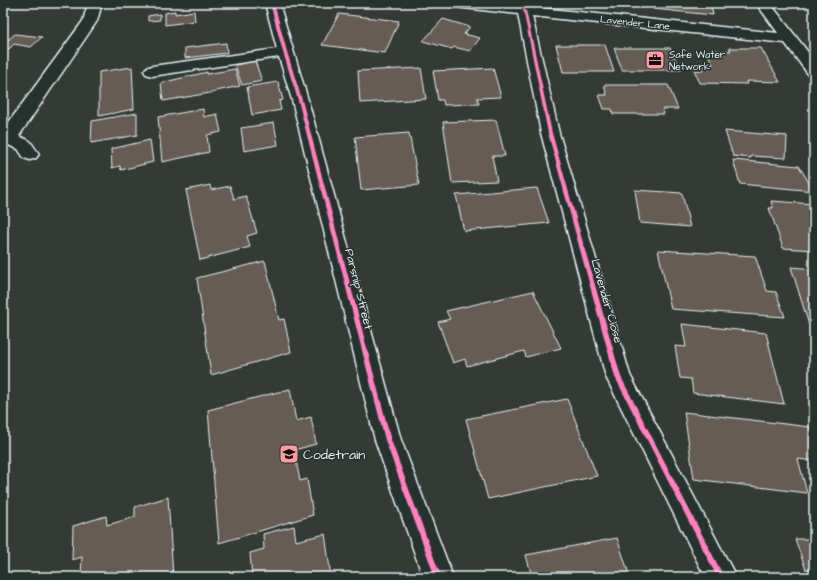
<svg xmlns="http://www.w3.org/2000/svg" width="817" height="580" font-family="'Architects Daughter',sans-serif">
	<style>
		.building { fill: #665c52; stroke: #e8f1f8 }
		.lines { fill: none; stroke-linecap: round; stroke-linejoin: round }
		.minor-casing { stroke: #e8f1f8; stroke-width: 3 }
		.minor { fill: #26332d; fill-rule: evenodd }
		.cycleway-casing { stroke: #26332d; stroke-width: 3 }
		.cycleway { fill: #ff80c0; fill-rule: evenodd }
		.labels { text-anchor: middle; stroke-width: 3; stroke-linejoin: round; paint-order: stroke }
		.far-street-label { font-size: 10px; fill: #e8f1f8; stroke: #26332d }
		.far-poi-label { font-size: 10px; fill: #e8f1f8; stroke: #26332d; text-anchor: start }
		.street-label { font-size: 12px; fill: #e8f1f8; stroke: #26332d }
		.near-poi-label { font-size: 14px; fill: #e8f1f8; stroke: #26332d; text-anchor: start }
	</style>
	<rect width="100%" height="100%" fill="#333b34"/>
	<filter id="ink" filterUnits="userSpaceOnUse"><feTurbulence type="fractalNoise" baseFrequency=".025" numOctaves="2"/><feDisplacementMap in="SourceGraphic" scale="8" xChannelSelector="R" yChannelSelector="G"/><feConvolveMatrix kernelMatrix="1 2 1 2 8 2 1 2 1" color-interpolation-filters="sRGB"/></filter>
	<g filter="url(#ink)">
		<g class="building">
			<polygon points="653,3 703,3 703,5 711,5 713,15 653,9"/>
			<polygon points="175,11 175,14 194,11 195,21 165,25 165,13"/>
			<polygon points="160,14 160,20 148,21 148,16"/>
			<polygon points="339,14 399,21 385,53 322,45"/>
			<polygon points="443,19 470,27 464,34 480,38 470,51 454,47 452,49 423,41"/>
			<polygon points="15,34 42,37 31,47 14,44 9,49 3,48 3,44"/>
			<polygon points="226,43 227,53 185,58 185,48"/>
			<polygon points="556,45 605,45 614,72 563,72"/>
			<polygon points="614,48 670,48 681,70 622,70"/>
			<polygon points="729,48 761,48 780,82 746,81 747,84 700,83 694,70 703,71 700,65 713,65 706,50 731,51"/>
			<polygon points="255,61 262,81 242,85 235,65"/>
			<polygon points="132,67 134,109 99,116 99,72"/>
			<polygon points="421,68 426,99 360,103 358,71"/>
			<polygon points="493,68 501,97 477,98 479,104 444,105 443,100 438,100 433,71"/>
			<polygon points="235,69 240,86 216,91 216,92 163,101 161,83 207,72 207,74"/>
			<polygon points="278,82 283,100 279,101 281,110 252,115 247,87"/>
			<polygon points="604,85 668,85 678,109 662,109 664,114 613,114 612,109 604,109 599,95 607,95"/>
			<polygon points="203,109 204,117 217,114 221,132 207,135 209,152 162,162 158,117"/>
			<polygon points="137,113 137,135 91,143 92,121"/>
			<polygon points="496,120 505,156 492,156 497,181 452,183 443,122"/>
			<polygon points="274,123 278,145 244,151 241,128"/>
			<polygon points="725,131 787,136 786,158 751,156 751,158 733,156"/>
			<polygon points="409,133 419,185 361,190 355,137"/>
			<polygon points="150,140 153,162 121,170 120,166 112,168 111,149"/>
			<polygon points="733,160 799,166 814,191 740,184"/>
			<polygon points="210,185 211,190 230,186 234,199 246,196 257,233 247,236 250,247 200,260 186,190"/>
			<polygon points="537,188 549,223 464,231 456,195"/>
			<polygon points="635,190 682,193 690,227 640,223"/>
			<polygon points="771,201 814,204 814,250 783,248 769,208 773,208"/>
			<polygon points="658,250 755,256 767,291 776,292 785,317 671,309"/>
			<polygon points="265,261 279,320 284,319 291,352 211,375 197,278"/>
			<polygon points="791,267 814,269 814,325 809,325"/>
			<polygon points="533,291 561,348 526,357 524,351 467,366 465,359 453,363 438,322 450,319 446,311"/>
			<polygon points="682,324 766,333 784,404 693,393 691,379 680,378 675,346 686,347"/>
			<polygon points="290,389 296,421 311,417 316,444 294,450 300,481 307,479 313,515 219,543 208,410"/>
			<polygon points="567,399 597,476 488,499 466,419"/>
			<polygon points="684,412 810,427 814,440 814,461 798,459 807,493 694,479"/>
			<polygon points="168,497 173,577 81,577 82,557 72,560 73,526 106,516 107,525 135,517 135,507"/>
			<polygon points="294,526 296,541 325,534 331,577 252,577 250,553 264,549 263,534"/>
			<polygon points="617,538 630,577 532,577 526,555"/>
			<polygon points="795,539 814,539 814,570 806,570"/>
		</g>
		<g class="lines">
			<defs>
				<g id="minor">
					<polygon points="88,3 102,3 97,21 19,136 30,141 39,154 36,158 30,160 24,158 18,149 3,143 3,130 83,21"/>
					<polygon points="265,3 279,3 308,100 401,440 453,577 423,577 375,440 292,100 279,57 152,76 146,74 144,71 146,68 152,66 277,49"/>
					<polygon points="448,3 494,3 778,33 756,3 770,3 814,60 814,76 808,74 785,43 532,16 559,133 630,375 736,577 705,577 606,377 541,133 518,14 455,7 450,6"/>
				</g>
			</defs>
			<use href="#minor" class="minor-casing"/>
			<use href="#minor" class="minor"/>
			<defs>
				<g id="cycleway">
					<polygon points="270,3 274,3 287,52 302,100 391,440 441,577 435,577 385,440 298,100 283,52"/>
					<polygon points="523,9 526,10 552,133 621,377 724,577 717,577 615,377 548,133"/>
				</g>
			</defs>
			<use href="#cycleway" class="cycleway-casing"/>
			<use href="#cycleway" class="cycleway"/>
		</g>
	</g>
	<defs>
		<symbol id="office-square" viewBox="-11 -11 22 22"><rect x="-9" y="-9" width="18" height="18" rx="4" fill="#ff9aa2" stroke="#26332d"/><path d="M-6-3h4V-5.5h4V-3h4V5H-6ZM-1-4.5V-3h2v-1.5ZM-6 0V1H6V0Z" fill="#111"/></symbol>
		<symbol id="school-square" viewBox="-11 -11 22 22"><rect x="-9" y="-9" width="18" height="18" rx="4" fill="#ff9aa2" stroke="#26332d"/><path d="M0-5L7-2L0 1L-7-2ZM-4 1L0 2.5L4 1V4Q0 6-4 4Z" fill="#111"/></symbol>
	</defs>
	<g fill-rule="evenodd">
		<use href="#office-square" x="644" y="49" width="22" height="22"/>
		<use href="#school-square" x="278" y="443" width="22" height="22"/>
	</g>
	<g class="labels">
		<g class="far-street-label">
			<text transform="translate(635 22) rotate(6)" y="4">Lavender Lane</text>
		</g>
		<g class="far-poi-label">
			<text x="669" y="58">Safe Water<tspan x="669" dy="12">Network</tspan></text>
		</g>
		<g class="street-label">
			<text transform="translate(359 289) rotate(76)" y="4">Parsnip Street</text>
			<text transform="translate(607 301) rotate(74)" y="4">Lavender Close</text>
		</g>
		<g class="near-poi-label">
			<text x="303" y="459">Codetrain</text>
		</g>
	</g>
	<rect width="817" height="580" fill="none" stroke="#26332d" stroke-width="16"/>
	<rect x="8" y="8" width="801" height="564" fill="none" stroke="#e8f1f8" stroke-width="1.5" filter="url(#ink)"/>
</svg>
